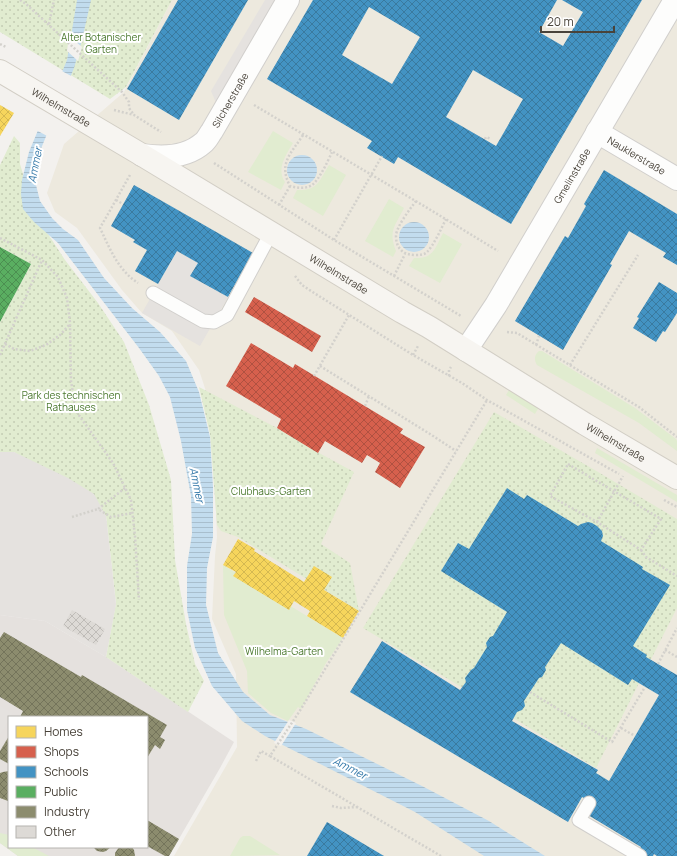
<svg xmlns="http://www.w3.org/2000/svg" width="677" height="856" font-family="Manrope,sans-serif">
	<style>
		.industrial { fill: #e5e1de; fill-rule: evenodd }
		.education { fill: #ede9de }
		.green { fill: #e1ecd0 }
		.park { fill: url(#park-dots) }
		.parking { fill: #e5e2df }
		.water { fill: url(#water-rules) }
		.pier { fill: #f3f1ee }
		.homes { fill: url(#homes-cross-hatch) }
		.shops { fill: url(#shops-cross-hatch) }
		.schools { fill: url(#schools-cross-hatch); fill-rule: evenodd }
		.public { fill: url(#public-cross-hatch) }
		.industry { fill: url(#industry-cross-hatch) }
		.building { fill: url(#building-cross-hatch) }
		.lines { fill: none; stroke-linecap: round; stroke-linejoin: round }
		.service-casing { stroke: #d1cfcc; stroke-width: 15 }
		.minor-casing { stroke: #d1cfcc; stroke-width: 24 }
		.tertiary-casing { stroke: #d1cfcc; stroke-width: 24 }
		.secondary-casing { stroke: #d2cec5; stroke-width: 24 }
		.path { stroke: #d3d1cc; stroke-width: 2.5; stroke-dasharray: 2 2; stroke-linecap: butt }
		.service { stroke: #fdfdfc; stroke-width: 13 }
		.minor { stroke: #fdfdfc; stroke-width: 22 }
		.tertiary { stroke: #fdfdfc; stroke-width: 22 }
		.secondary { stroke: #f7f5f1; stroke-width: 22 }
		.labels { text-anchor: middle; stroke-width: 4; stroke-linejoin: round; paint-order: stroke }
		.park-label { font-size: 10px; fill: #4b792f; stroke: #fff }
		.street-label { font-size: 10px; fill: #49433a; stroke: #fff }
		.water-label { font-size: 11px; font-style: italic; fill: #3579a9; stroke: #fff }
	</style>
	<defs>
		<pattern id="park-dots" width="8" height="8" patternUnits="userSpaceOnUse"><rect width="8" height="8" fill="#e1ecd0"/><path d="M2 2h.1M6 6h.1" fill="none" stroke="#c3ccb3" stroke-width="1.8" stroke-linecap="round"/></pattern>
		<pattern id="water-rules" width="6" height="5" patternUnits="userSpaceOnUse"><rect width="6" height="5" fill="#c2dcee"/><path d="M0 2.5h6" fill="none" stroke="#a8becd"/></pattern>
		<pattern id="homes-cross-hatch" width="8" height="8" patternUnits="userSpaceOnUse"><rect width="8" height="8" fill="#f6d55c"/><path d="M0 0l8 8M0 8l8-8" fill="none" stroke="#d4b851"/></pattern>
		<pattern id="shops-cross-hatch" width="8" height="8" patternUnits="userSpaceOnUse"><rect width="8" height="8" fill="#d6604d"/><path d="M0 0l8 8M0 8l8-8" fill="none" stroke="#b05141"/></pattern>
		<pattern id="schools-cross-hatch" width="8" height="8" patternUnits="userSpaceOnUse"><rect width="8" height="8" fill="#4393c3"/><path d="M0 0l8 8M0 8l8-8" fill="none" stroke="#3a7a9f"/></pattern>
		<pattern id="public-cross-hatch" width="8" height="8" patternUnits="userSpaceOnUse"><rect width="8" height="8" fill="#5aae61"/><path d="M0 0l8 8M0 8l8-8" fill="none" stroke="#4c8f51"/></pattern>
		<pattern id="industry-cross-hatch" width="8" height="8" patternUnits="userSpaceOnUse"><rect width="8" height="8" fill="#8c8c6e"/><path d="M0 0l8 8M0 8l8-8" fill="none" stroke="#74745b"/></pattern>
		<pattern id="building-cross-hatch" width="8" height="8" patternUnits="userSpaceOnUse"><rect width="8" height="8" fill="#dddad6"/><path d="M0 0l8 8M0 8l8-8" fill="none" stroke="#bfbcb8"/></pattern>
	</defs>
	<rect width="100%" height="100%" fill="#f3f1ee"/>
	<path class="industrial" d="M 0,615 L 45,621 L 106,657 L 234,742 L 220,768 L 169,856 L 18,856 L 0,843 ZM 9,717 L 147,717 L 147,847 L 9,847 Z"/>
	<polygon class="education" points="172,0 677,0 677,856 174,856 237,747 236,674 212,619 215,556 217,537 215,487 219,431 199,370 172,331 142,313 122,290 77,228 55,212 47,193 64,144 124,92"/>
	<g class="green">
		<path d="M 273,131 L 293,143 C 286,155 276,169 285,182 L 281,190 L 248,172 Z"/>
		<path d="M 329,165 L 346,175 L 323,216 L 293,198 L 297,190 C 318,191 319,181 329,165 Z"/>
		<path d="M 389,199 L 404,208 C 395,226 388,231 396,251 L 393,257 L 365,241 Z"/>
		<path d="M 443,233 L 462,244 L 440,283 L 409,266 L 414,258 C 434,259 435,248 443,233 Z"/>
		<path d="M 539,351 L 542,351 L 635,408 L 676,439 L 677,441 L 677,451 L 639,423 L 537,365 C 534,360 534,355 539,351 Z"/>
		<polygon points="509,390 511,390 539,407 535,414 506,395"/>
		<polygon points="597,448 677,495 677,502 595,453"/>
		<polygon points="223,565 343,638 326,663 301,709 298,707 288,721 271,713 248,693 247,671 224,615"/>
		<polygon points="0,833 9,835 9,847 32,847 49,856 18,856 0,843"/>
		<polygon points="243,836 250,836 280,855 230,856 240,838"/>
	</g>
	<g class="park">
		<polygon points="0,0 172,0 126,87 110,99 0,32"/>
		<polygon points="14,136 20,143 20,164 35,214 65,260 98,303 124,342 149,405 171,480 175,560 186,624 195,664 204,681 188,712 106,657 116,603 106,516 14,452 0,452 0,322 31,264 0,247 0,165"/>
		<polygon points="199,387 277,428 310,448 354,472 321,544 350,563 359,611 238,537 221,531 217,525 210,434"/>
		<polygon points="494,412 593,469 677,519 677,608 596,768 363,628"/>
	</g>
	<g class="parking">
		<polygon points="265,0 286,0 220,112 211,91"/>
		<polygon points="177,251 198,263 191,276 228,297 200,346 142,313"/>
		<polygon points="0,452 14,452 68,478 94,494 106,516 116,604 106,657 45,621 0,615"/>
		<polygon points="0,706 12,713 10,717 9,717 9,719 0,735"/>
	</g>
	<g class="water">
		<polygon points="77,0 91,0 82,40 74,68 38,156 35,168 36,185 40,201 52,218 63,229 78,240 104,278 132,308 160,332 186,361 199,392 210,437 213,487 213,537 207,568 206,605 218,653 243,692 270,715 306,729 422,786 489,821 545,856 484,856 415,812 265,736 242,721 212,686 195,648 187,610 187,566 192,534 191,496 181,441 170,397 159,376 139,348 58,243 34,222 23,209 21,194 22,180 29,152 67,60"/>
		<circle cx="302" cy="170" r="15"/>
		<circle cx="414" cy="237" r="15"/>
	</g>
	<g class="pier">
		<polygon points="69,36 82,47 78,61 67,51"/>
		<polygon points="60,70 73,77 49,137 36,130"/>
		<polygon points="289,720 296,723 281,746 274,743"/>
	</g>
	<g class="homes">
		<polygon points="0,105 14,113 0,136"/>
		<polygon points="238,539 255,549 254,551 304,582 314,566 332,577 324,590 359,611 343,638 307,616 310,611 294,601 289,610 233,576 236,572 223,565"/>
	</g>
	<g class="shops">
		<polygon points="254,297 321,336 312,352 245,312"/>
		<polygon points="251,343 293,368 295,364 403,429 400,433 425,447 400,488 375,472 380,463 367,455 362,463 325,441 318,453 277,428 281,419 226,386"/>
	</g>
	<g class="schools">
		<polygon points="178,0 248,0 179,120 127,89"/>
		<path d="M 313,0 L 557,0 L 539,32 L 563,46 L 583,12 L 562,0 L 642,0 L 511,224 L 398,157 L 394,164 L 367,148 L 372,141 L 267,79 ZM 369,7 L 420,37 L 392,84 L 342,55 ZM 473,70 L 523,99 L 496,146 L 446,117 Z"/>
		<polygon points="604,170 677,214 677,265 663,257 666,253 629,231 610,264 612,265 563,350 515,321 565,236 568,238 586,206 584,204"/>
		<polygon points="134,185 253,253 228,297 190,276 198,263 177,251 158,284 135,271 147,250 133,242 135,240 111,226"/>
		<polygon points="659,282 677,293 677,313 665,332 663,331 656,342 633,328 639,318 637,317"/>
		<path d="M 507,488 L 524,499 L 527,495 L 578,526 L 581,524 L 588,522 L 592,523 L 597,526 L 602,531 L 603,536 L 601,541 L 643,567 L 642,569 L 670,585 L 633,646 L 647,655 L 646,657 L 677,675 L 677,856 L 657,856 L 654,854 L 653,856 L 636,856 L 641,847 L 588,815 L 595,804 L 582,797 L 568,822 L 350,692 L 382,641 L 460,690 L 466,682 L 465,678 L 471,670 L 474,668 L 487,647 L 486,643 L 490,637 L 493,636 L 507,612 L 441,571 L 458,543 L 469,549 ZM 561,643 L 628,685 L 632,679 L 659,695 L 609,781 L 596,773 L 598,770 L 512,721 L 517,712 L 522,710 L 525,706 L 524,701 L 539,678 L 542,677 L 546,670 L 545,667 Z"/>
		<polygon points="327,822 384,856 307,856"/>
	</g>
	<polygon class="public" points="0,247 31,264 0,322"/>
	<g class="industry">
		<polygon points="4,632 81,677 82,675 167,725 160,737 165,740 160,749 155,745 147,758 147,717 20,717 23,711 0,697 0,638"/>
		<polygon points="9,736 9,764 0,759 0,751"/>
		<polygon points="9,771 9,800 8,801 0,798 0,773 3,772"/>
		<polygon points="147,820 179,839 169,856 165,856 147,846"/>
		<polygon points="93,847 111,847 106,851 103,852 97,851"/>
		<polygon points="119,847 132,847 134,850 135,856 115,856 115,853"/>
	</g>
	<polygon class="building" points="72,610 105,629 96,645 63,626"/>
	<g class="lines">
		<defs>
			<g id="service">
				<polyline points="153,293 203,321 214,322 227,315 271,233"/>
				<polyline points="589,803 579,820 640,856"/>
			</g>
			<g id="minor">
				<path id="s1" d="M 597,132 L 677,179"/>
				<path id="s2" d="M 142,155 C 162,158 186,158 203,143 C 207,140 209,135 212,131 L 288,0"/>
			</g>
			<g id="tertiary">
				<path id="s3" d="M 466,350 L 496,305 L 675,0"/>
			</g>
			<g id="secondary">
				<path id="s4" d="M 0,71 L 142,155 L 402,312 L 429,327 L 585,424 L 677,478"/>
			</g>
		</defs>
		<use href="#service" class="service-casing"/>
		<use href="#minor" class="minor-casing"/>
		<use href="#tertiary" class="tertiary-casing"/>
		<use href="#secondary" class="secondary-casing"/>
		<g class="path">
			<polyline points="20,0 26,4 122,92 129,102 129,108 134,115"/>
			<polyline points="49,24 54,0"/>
			<polyline points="0,44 6,47"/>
			<polyline points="254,105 429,209 498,251"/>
			<polyline points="114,110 134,115 161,132"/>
			<path d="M 303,135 C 291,154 278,163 290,186 C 297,188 306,189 312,185 C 319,180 328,161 332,152"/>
			<polyline points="485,139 486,137 491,139"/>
			<polyline points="214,163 334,240 461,316"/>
			<path d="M 130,175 L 100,228 C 110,249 118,270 138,283"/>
			<polyline points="116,200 123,204"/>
			<path d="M 416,201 C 410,209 396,227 396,236 C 396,249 404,255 415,255 C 420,255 424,255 427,252 C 434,245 441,229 446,219"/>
			<polyline points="279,205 290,186"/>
			<polyline points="0,238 42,260 58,277 67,298 70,323 71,381 76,411 113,463 131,500 135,536 139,600"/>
			<polyline points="334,240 382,156"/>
			<polyline points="295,276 302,285 311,291 413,355 462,383 487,400 619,474"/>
			<polyline points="394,276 405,254"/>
			<polyline points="507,332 517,333 639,407 677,437"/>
			<polyline points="5,344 14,349 30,351 46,345 60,335 70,324"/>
			<polyline points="536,345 539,336"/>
			<polyline points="0,355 42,260"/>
			<polyline points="413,355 418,346"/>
			<polyline points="570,365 638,255"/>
			<polyline points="320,366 430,434 456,451"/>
			<polyline points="314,376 349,315"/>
			<polyline points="449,376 449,370 451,367"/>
			<polyline points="365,406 369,396"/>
			<polygon points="568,464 661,519 641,550 597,522 550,496"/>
			<polyline points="125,488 98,509 111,517 132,513"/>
			<polyline points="664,500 677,507"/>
			<polyline points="72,517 98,509"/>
			<polyline points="597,522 623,476"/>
			<polyline points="641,550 646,557 677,576"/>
			<polyline points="665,650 677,657"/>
			<polyline points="658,664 677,628"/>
			<polyline points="530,692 612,742 645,687"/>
			<polyline points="621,728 635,736"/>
			<polyline points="256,761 261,751 270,756"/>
			<polyline points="332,806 341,808 358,807"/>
			<polyline points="441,856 270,756 301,709 487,400"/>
		</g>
		<use href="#service" class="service"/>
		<use href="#minor" class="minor"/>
		<use href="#tertiary" class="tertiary"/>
		<use href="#secondary" class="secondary"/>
	</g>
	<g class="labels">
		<g class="park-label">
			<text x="101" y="41">Alter Botanischer<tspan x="101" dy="12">Garten</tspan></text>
			<text x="71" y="399">Park des technischen<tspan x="71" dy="12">Rathauses</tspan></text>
			<text x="271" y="495">Clubhaus-Garten</text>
			<text x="284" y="655">Wilhelma-Garten</text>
		</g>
		<g class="street-label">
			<text dy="4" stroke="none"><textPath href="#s2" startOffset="115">Silcherstraße</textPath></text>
			<text dy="4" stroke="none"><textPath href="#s4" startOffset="71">Wilhelmstraße</textPath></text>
			<text dy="4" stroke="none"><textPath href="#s1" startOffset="46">Nauklerstraße</textPath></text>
			<text dy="4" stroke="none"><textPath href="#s3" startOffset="204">Gmelinstraße</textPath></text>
			<text dy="4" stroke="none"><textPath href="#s4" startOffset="395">Wilhelmstraße</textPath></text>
			<text dy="4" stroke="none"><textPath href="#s4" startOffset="719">Wilhelmstraße</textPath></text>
		</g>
		<g class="water-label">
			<text transform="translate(35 165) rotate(-79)" y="4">Ammer</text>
			<text transform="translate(197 485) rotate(78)" y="4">Ammer</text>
			<text transform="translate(350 768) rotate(27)" y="4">Ammer</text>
		</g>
	</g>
	<rect x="8" y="716" width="140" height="132" fill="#ffffff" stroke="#b6b4b0"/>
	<rect x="16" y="726" width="20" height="12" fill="#f6d55c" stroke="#b6b4b0"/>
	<text x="44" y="736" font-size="12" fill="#49433a">Homes</text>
	<rect x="16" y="746" width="20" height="12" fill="#d6604d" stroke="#b6b4b0"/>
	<text x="44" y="756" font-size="12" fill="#49433a">Shops</text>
	<rect x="16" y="766" width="20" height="12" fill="#4393c3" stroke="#b6b4b0"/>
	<text x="44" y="776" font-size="12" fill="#49433a">Schools</text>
	<rect x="16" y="786" width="20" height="12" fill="#5aae61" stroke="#b6b4b0"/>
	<text x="44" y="796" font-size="12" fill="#49433a">Public</text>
	<rect x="16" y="806" width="20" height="12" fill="#8c8c6e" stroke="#b6b4b0"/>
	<text x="44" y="816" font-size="12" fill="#49433a">Industry</text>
	<rect x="16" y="826" width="20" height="12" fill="#dddad6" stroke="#b6b4b0"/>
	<text x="44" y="836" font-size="12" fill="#49433a">Other</text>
	<path d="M541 26v6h73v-6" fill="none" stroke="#49433a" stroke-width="2"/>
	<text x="547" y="26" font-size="12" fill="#49433a" stroke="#ffffff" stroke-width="3" paint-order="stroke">20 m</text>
</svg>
